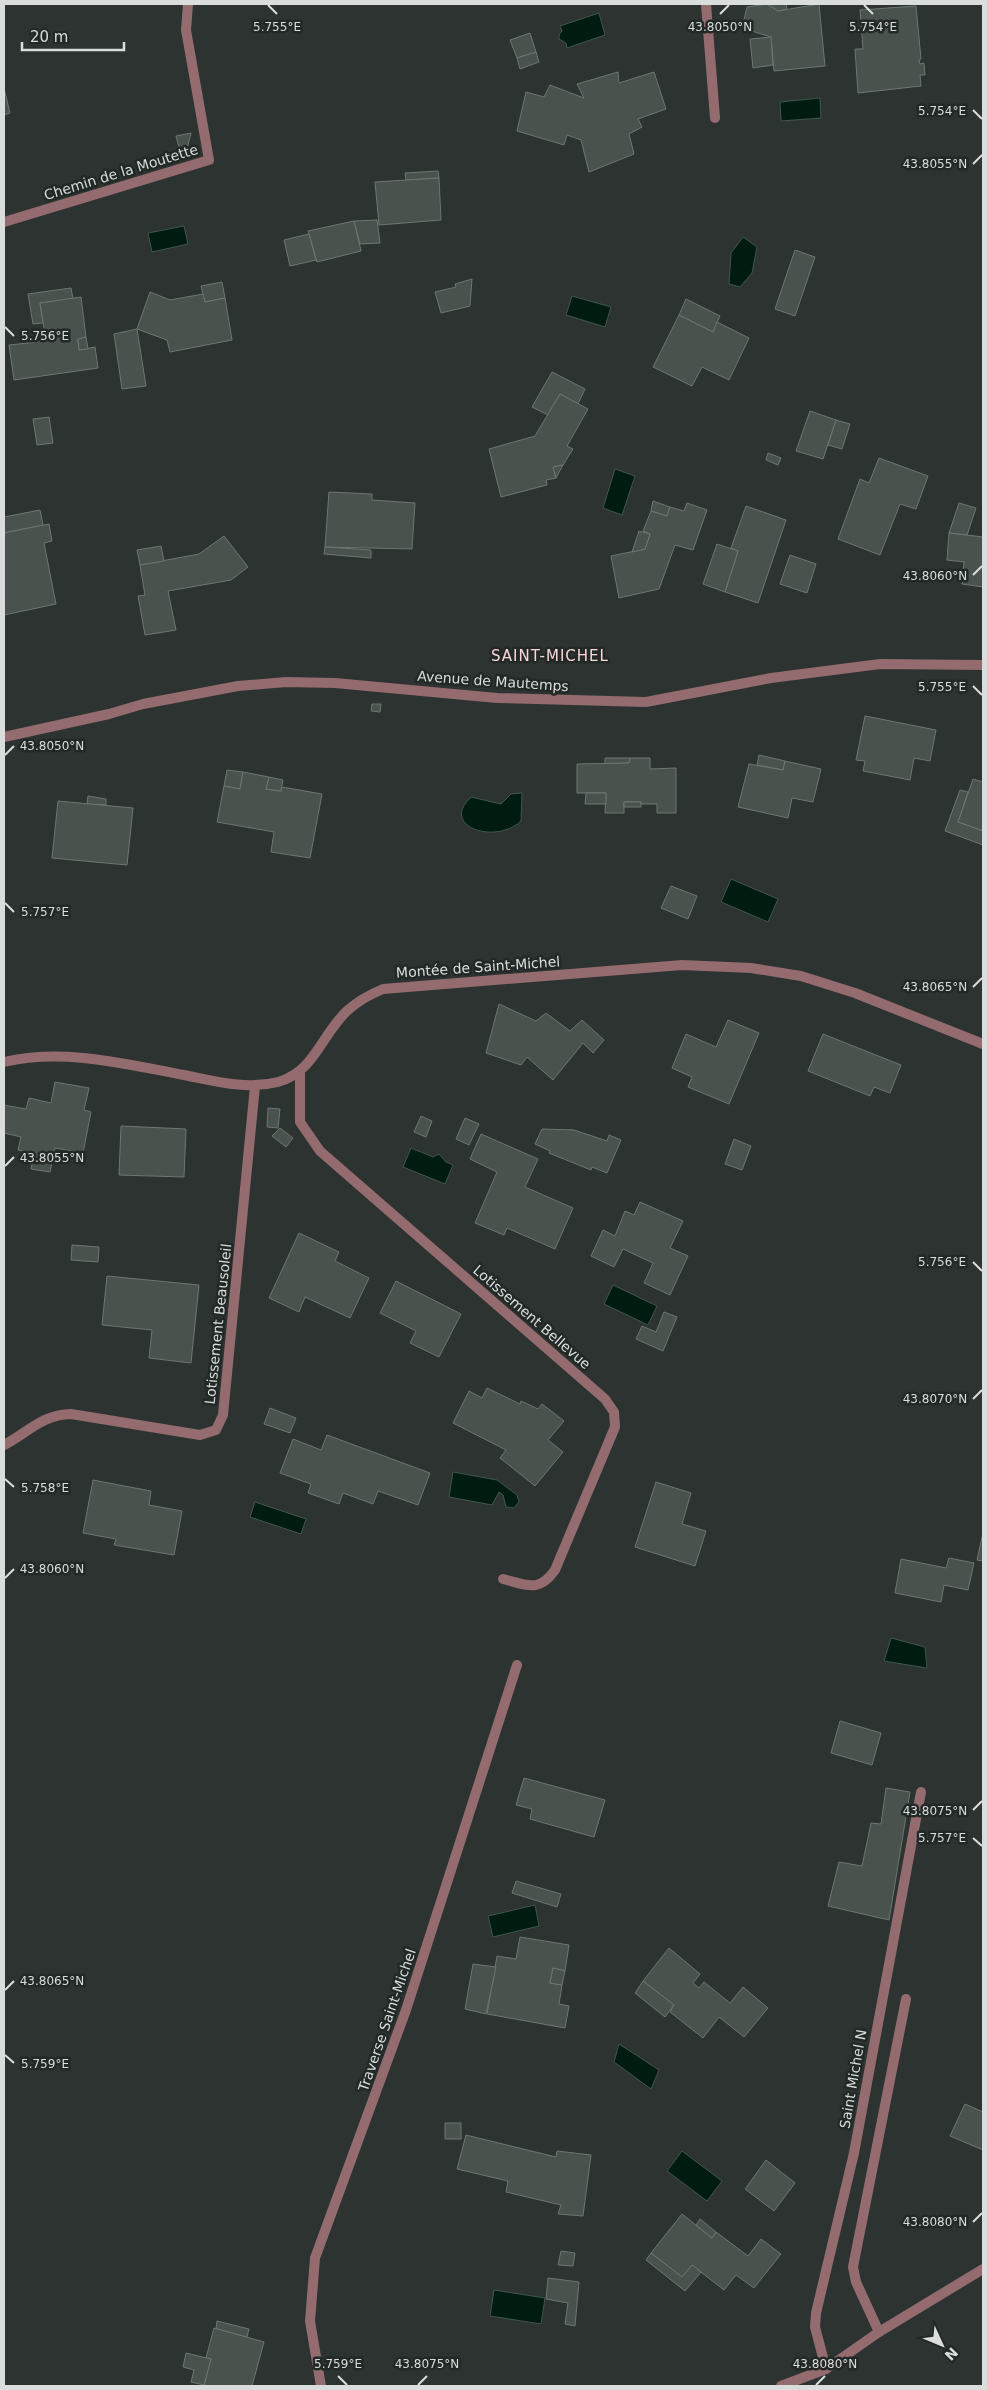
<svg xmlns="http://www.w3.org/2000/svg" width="987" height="2390" font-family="'DejaVu Sans',sans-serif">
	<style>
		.water { fill: #001c11; stroke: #41564e }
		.building { fill: #4a524e; stroke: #6e7672 }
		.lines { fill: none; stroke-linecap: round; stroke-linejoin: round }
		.minor { stroke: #946b6e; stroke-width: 10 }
		.tertiary { stroke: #946b6e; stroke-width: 10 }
		.ticks { fill: none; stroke: #d9dddb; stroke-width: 2 }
		.labels { text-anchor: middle; stroke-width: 5; stroke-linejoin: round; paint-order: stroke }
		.street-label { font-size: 14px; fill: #d9dddb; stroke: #232926 }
		.neighbourhood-label { font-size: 15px; letter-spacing: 1px; fill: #f9d6d8; stroke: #232926 }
		.ticks-label { font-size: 12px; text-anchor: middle; fill: #d9dddb; stroke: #232926; stroke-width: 5; stroke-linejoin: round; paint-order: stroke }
	</style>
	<rect width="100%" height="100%" fill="#2c3330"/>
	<g class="water">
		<polygon points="599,13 605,35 567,48 566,43 559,39 559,35 562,31 560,26"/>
		<polygon points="820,98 821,118 781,121 780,102"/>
		<polygon points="184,226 188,244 152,252 148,233"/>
		<polygon points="743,237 757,247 752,273 740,287 729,284 731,253"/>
		<polygon points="572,296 611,307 605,327 566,315"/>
		<polygon points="615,469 635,476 622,515 603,508"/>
		<path d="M 522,793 L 521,821 C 496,845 439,827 471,797 L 501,804 L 511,794 Z"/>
		<polygon points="731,879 778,899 768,922 721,902"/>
		<polygon points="411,1148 433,1157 439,1154 446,1162 453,1165 445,1184 403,1167"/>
		<polygon points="613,1285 657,1306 648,1325 604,1304"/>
		<polygon points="453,1472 497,1480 517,1495 519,1502 514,1508 506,1507 503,1495 499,1492 492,1505 449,1497"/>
		<polygon points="255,1502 306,1519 301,1534 250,1517"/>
		<polygon points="891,1638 925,1647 927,1668 884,1661"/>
		<polygon points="535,1905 539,1926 493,1937 488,1916"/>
		<polygon points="619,2044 659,2070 651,2089 614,2062"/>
		<polygon points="682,2151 722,2181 707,2201 667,2171"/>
		<polygon points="494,2290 545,2298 541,2324 490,2316"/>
	</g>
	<g class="building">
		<polygon points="767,4 778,11 819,4 825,66 774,71 771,37 742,28 747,7"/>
		<polygon points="767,4 786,4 787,9 778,11"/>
		<polygon points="916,6 921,59 919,60 920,64 924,63 925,75 920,75 921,86 858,93 855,49 863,49 860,10"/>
		<polygon points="530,33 536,52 517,58 510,40"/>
		<polygon points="771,37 773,65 753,68 750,39"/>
		<polygon points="536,52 539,62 520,69 517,58"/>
		<polygon points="618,72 619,83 654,72 666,109 638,119 642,127 629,134 634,154 589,172 581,140 567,135 564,145 517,131 526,92 544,97 550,85 584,98 577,84"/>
		<polygon points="4,88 10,113 4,115"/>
		<polygon points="191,133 187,149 180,151 176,136"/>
		<polygon points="438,171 439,178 406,180 405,173"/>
		<polygon points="439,178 441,220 379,225 375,182"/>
		<polygon points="377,220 380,243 360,244 354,221"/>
		<polygon points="354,221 361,251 317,262 308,231"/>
		<polygon points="309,234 316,260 290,266 284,240"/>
		<polygon points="795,250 815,257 795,316 775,309"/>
		<polygon points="472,279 470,306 441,313 435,292 456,287 455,284"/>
		<polygon points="222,282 225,298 205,302 201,286"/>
		<polygon points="71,288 73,299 40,303 43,323 33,324 28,294"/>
		<polygon points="150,292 170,300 203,294 205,302 225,298 232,340 170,352 167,340 137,329"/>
		<polygon points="81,297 86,337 78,339 79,350 95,347 98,368 14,380 9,345 46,341 40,303"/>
		<polygon points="686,299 720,316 713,332 679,315"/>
		<polygon points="679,315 713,332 717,322 749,338 729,380 702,367 692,386 653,367"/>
		<polygon points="137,329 146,386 122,389 114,334"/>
		<polygon points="86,337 88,349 79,350 78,339"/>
		<polygon points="552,372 585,389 578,404 560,394 548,415 532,407"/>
		<polygon points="560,394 588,409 567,446 573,449 563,465 553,467 556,478 546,480 547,485 501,497 489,449 535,436"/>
		<polygon points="810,411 836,420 823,459 796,451"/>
		<polygon points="49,417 53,443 37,445 33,419"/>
		<polygon points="836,420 850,424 842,449 828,445"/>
		<polygon points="768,453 781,458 778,465 766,460"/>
		<polygon points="879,458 928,476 916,509 900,504 880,555 838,539 860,479 869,483"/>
		<polygon points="563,465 556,478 553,467"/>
		<polygon points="329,492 372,494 372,500 415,503 412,549 325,547"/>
		<polygon points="653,501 670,507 667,516 651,511"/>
		<polygon points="687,503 707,510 693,550 675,545 659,589 619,598 611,556 645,549 650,534 643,531 651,511 667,516 670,507 684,511"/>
		<polygon points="959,503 976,508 967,535 949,533"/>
		<polygon points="746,506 786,520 758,603 725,592 738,551 731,548"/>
		<polygon points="40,510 43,525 4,533 4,517"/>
		<polygon points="49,524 52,541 44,543 56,604 4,615 4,533"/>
		<polygon points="639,531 650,534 645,549 632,552"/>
		<polygon points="949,533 983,537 983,587 962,584 964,562 947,560"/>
		<polygon points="224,536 248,567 231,580 168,591 176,630 145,635 138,596 145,595 140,565 199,554"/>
		<polygon points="717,544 738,551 725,592 703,584"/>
		<polygon points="161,546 164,561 140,565 137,550"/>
		<polygon points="325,547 371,550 371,558 324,554"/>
		<polygon points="790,555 816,564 807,593 780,584"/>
		<polygon points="372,704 381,704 380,712 371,711"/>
		<polygon points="865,716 936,730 930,761 914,758 910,780 863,771 865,761 856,760"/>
		<polygon points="759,755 785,761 783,770 757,765"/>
		<polygon points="605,758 630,758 629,763 605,764"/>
		<polygon points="630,758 650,758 650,769 676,768 676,813 657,813 657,804 641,804 641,802 624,802 624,813 605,813 606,793 577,793 577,764 629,763"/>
		<polygon points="785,761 821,769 813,802 792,798 788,818 738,807 749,764 783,770"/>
		<polygon points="227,770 243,772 240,789 224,786"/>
		<polygon points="243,772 269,777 266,789 281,791 282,787 322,794 310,858 271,852 274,832 217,822 224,786 240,789"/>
		<polygon points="269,777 283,780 281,791 266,789"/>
		<polygon points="973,779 983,782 983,831 958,822"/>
		<polygon points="960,790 968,792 958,822 983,831 983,845 945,831"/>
		<polygon points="586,793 606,793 606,804 585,804"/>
		<polygon points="88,796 106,799 106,805 87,804"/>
		<polygon points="58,801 133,808 127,865 52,858"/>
		<rect x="624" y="802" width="17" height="5"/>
		<polygon points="671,886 697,896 688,919 661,908"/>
		<polygon points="499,1004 536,1021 546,1013 570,1031 582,1020 604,1040 593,1053 583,1043 553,1080 527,1057 521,1065 486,1053"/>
		<polygon points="728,1020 759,1033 729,1104 688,1087 692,1077 672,1068 686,1034 716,1047"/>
		<polygon points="823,1034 901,1065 890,1093 874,1087 870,1096 808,1071"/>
		<polygon points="55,1082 89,1088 84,1110 91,1112 83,1153 55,1148 50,1172 31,1169 34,1153 18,1150 21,1137 4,1133 4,1105 26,1109 29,1098 51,1103"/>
		<polygon points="268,1108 280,1109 278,1128 267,1127"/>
		<polygon points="421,1116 432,1121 426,1137 414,1132"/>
		<polygon points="465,1118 479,1124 469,1145 456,1139"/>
		<polygon points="121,1126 186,1129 184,1177 119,1175"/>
		<polygon points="280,1128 293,1138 286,1147 272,1136"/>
		<polygon points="542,1129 574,1130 607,1141 609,1135 621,1140 607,1173 592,1167 591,1170 549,1153 550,1151 535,1144"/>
		<polygon points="481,1134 538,1159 525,1187 573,1208 555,1249 507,1228 504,1235 475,1223 497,1172 470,1159"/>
		<polygon points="734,1139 751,1146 742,1170 725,1164"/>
		<polygon points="640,1202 683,1221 670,1248 688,1256 670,1295 644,1283 653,1263 623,1249 614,1267 591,1256 603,1230 615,1236 625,1211 634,1215"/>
		<polygon points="299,1233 339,1252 335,1261 369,1278 350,1318 305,1297 299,1312 269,1298"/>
		<polygon points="72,1245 99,1247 98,1262 71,1260"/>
		<polygon points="107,1276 199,1285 191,1363 149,1358 152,1330 102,1325"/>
		<polygon points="396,1281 461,1314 439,1357 410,1343 416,1331 380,1313"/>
		<polygon points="664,1312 677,1317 663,1351 636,1339 642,1326 656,1332"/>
		<polygon points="487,1388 520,1404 521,1401 538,1409 542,1404 564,1421 548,1440 563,1452 535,1486 500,1458 506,1450 453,1423 469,1391 482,1398"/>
		<polygon points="270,1408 296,1418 290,1433 264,1424"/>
		<polygon points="327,1435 430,1473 418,1505 378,1491 373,1504 343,1493 339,1504 308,1493 311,1484 280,1473 293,1439 321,1450"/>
		<polygon points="93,1480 151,1491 149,1505 182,1511 174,1555 114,1545 116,1539 83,1533"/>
		<polygon points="656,1482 691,1493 682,1524 706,1531 695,1566 635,1547"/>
		<polygon points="983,1533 983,1561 977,1560"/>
		<polygon points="949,1558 974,1563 968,1590 944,1585 941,1602 895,1593 901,1559 946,1568"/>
		<polygon points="840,1721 881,1733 872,1765 831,1753"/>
		<polygon points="524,1778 605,1800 594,1837 530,1819 532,1809 516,1805"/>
		<polygon points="886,1788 910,1792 889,1920 828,1906 839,1862 862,1866 871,1823 881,1824"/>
		<polygon points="516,1881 561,1894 557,1907 512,1893"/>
		<polygon points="520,1937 569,1945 565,1971 553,1968 550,1983 562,1985 559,2004 569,2006 565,2028 487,2014 497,1956 516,1959"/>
		<polygon points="669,1948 700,1974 693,1983 699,1988 704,1982 730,2003 743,1987 768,2008 744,2037 719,2017 703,2038 670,2012 674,2005 643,1981"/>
		<polygon points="473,1964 496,1967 486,2014 465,2009"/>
		<polygon points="553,1968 565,1971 562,1985 550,1983"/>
		<polygon points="643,1981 674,2005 665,2017 635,1993"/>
		<polygon points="965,2104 983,2112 983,2150 950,2136"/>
		<rect x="445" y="2123" width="16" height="16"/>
		<polygon points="466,2135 556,2157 557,2151 591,2155 583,2216 558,2214 561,2205 506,2192 508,2181 457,2169"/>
		<polygon points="766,2160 795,2183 774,2211 745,2189"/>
		<polygon points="682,2214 712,2238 716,2232 748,2256 761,2239 781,2254 754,2288 736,2275 724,2290 692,2265 682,2277 651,2253"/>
		<polygon points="700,2219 716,2232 712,2238 696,2225"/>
		<polygon points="561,2251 575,2253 573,2266 558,2265"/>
		<polygon points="651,2253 682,2277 692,2265 701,2272 685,2291 646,2260"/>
		<polygon points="548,2278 579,2282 575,2326 565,2324 568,2303 546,2299"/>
		<polygon points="217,2321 249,2329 247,2337 216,2329"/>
		<polygon points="214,2328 264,2342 252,2386 199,2386 204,2385 211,2359 206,2358"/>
		<polygon points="186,2353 211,2359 204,2385 191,2382 194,2370 183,2367"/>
	</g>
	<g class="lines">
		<g class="minor">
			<polyline points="706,4 715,118"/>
			<polyline points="4,222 209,160 186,30 188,4"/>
			<polyline points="4,737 109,714 143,704 238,686 286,682 335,683 497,698 646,702 771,678 880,664 983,665"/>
			<path d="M 4,1062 C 63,1048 126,1064 184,1075 C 215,1081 246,1090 278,1082 C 315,1072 322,1033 348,1010 C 358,1001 371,994 383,989 L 682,965 L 751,968 L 801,976 L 855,993 L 983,1044"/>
			<path d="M 300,1072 L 300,1122 L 320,1151 L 605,1399 L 614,1412 L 615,1427 L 555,1570 C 539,1593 527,1585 503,1579"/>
			<path d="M 4,1445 C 29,1432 41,1415 71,1414 L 200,1435 L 216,1430 L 223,1415 L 255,1086"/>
			<polyline points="879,2332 856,2282 853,2267 906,1999"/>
			<polyline points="826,2369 815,2327 816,2313 854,2153 921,1792"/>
			<polyline points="321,2386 310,2321 315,2258 406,2010 517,1665"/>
		</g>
		<polyline class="tertiary" points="781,2386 826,2369 879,2332 983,2269"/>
	</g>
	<path class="ticks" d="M 268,5 L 277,14M 864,5 L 873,14M 720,14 L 729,5M 973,110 L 982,119M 973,164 L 982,155M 5,327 L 14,336M 973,575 L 982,566M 973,686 L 982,695M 5,755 L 14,746M 5,903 L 14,912M 973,987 L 982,978M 5,1166 L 14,1157M 973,1262 L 982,1271M 973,1399 L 982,1390M 5,1479 L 14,1487M 5,1578 L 14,1569M 973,1810 L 982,1801M 973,1838 L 982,1846M 5,1990 L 14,1981M 5,2055 L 14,2063M 973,2222 L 982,2213M 338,2376 L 347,2385M 418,2385 L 427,2376M 816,2385 L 825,2376"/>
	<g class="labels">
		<g class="street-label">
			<text transform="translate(121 172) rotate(-17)" y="5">Chemin de la Moutette</text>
			<text transform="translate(493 681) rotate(4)" y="5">Avenue de Mautemps</text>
			<text transform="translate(478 967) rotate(-4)" y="5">Montée de Saint-Michel</text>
			<text transform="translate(532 1317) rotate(41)" y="5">Lotissement Bellevue</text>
			<text transform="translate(218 1324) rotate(-84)" y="5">Lotissement Beausoleil</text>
			<text transform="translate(387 2020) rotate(-71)" y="5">Traverse Saint-Michel</text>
			<text transform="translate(853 2079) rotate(-80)" y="5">Saint Michel N</text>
		</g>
		<g class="neighbourhood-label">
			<text x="550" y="661">SAINT-MICHEL</text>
		</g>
	</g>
	<g class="ticks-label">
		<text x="277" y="31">5.755°E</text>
		<text x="873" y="31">5.754°E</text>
		<text x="720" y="31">43.8050°N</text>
		<text x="942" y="115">5.754°E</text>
		<text x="935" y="168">43.8055°N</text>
		<text x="45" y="340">5.756°E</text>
		<text x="935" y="580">43.8060°N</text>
		<text x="942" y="691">5.755°E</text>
		<text x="52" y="750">43.8050°N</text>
		<text x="45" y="916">5.757°E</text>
		<text x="935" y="991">43.8065°N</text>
		<text x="52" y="1162">43.8055°N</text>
		<text x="942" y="1266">5.756°E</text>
		<text x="935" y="1403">43.8070°N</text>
		<text x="45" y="1492">5.758°E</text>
		<text x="52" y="1573">43.8060°N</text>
		<text x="935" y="1815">43.8075°N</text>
		<text x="942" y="1842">5.757°E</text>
		<text x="52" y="1985">43.8065°N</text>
		<text x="45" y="2068">5.759°E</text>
		<text x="935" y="2226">43.8080°N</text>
		<text x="427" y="2368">43.8075°N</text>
		<text x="825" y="2368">43.8080°N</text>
		<text x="338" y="2368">5.759°E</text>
	</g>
	<rect width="987" height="2390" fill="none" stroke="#d9dddb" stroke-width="10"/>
	<g transform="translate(942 2345) rotate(134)" stroke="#232926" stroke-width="4" paint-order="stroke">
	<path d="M0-4L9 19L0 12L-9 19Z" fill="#d9dddb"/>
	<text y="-8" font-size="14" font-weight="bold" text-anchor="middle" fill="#d9dddb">N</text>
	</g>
	<path d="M22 42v8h102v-8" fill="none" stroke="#d9dddb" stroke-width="2.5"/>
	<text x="30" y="42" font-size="15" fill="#d9dddb" stroke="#232926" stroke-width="4" paint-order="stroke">20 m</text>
</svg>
